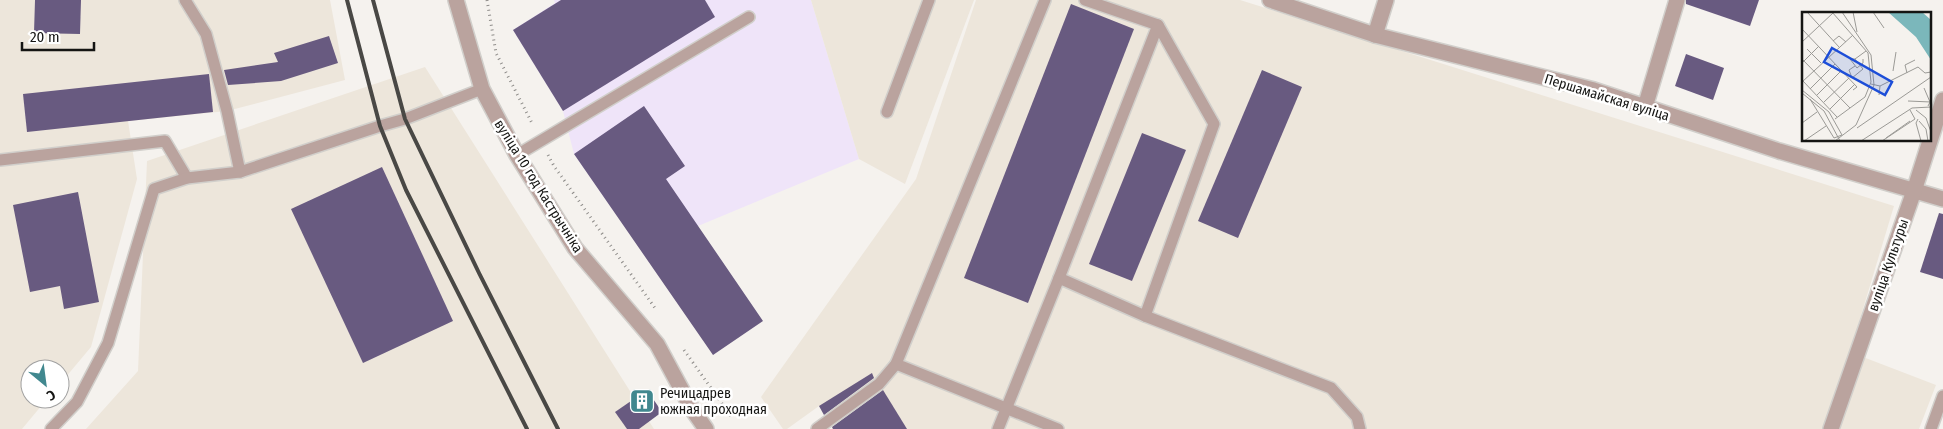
<svg xmlns="http://www.w3.org/2000/svg" width="1943" height="429" font-family="'Fira Sans Condensed',sans-serif">
	<style>
		.commercial { fill: #efe4f9 }
		.built { fill: #ede6db }
		.building { fill: #685a80 }
		.lines { fill: none; stroke-linecap: round; stroke-linejoin: round }
		.service-casing { stroke: #d1cfcb; stroke-width: 14 }
		.minor-casing { stroke: #d1cfcb; stroke-width: 18 }
		.tertiary-casing { stroke: #d1cfcb; stroke-width: 18 }
		.path { stroke: #8f8d8a; stroke-width: 3; stroke-dasharray: 1 4; stroke-linecap: butt }
		.service { stroke: #baa39e; stroke-width: 11 }
		.minor { stroke: #baa39e; stroke-width: 15 }
		.tertiary { stroke: #baa39e; stroke-width: 15 }
		.rail { stroke: #494845; stroke-width: 4 }
		.labels { text-anchor: middle; stroke-width: 5; stroke-linejoin: round; paint-order: stroke }
		.street-label { font-size: 14px; fill: #151513; stroke: #fff }
		.poi-label { font-size: 14px; fill: #151513; stroke: #fff; text-anchor: start }
		.inset-road { fill: none; stroke: #9b9a96; stroke-width: 1 }
		.view { fill: #1d4ed8; fill-opacity: 0.15; stroke: #1d4ed8; stroke-width: 2.5 }
		.inset-edge { fill: none; stroke: #151513; stroke-width: 2.5 }
	</style>
	<rect width="100%" height="100%" fill="#f5f2ee"/>
	<polygon class="commercial" points="554,0 811,0 859,159 698,226 628,205 615,213 574,154 563,111 513,30 555,3"/>
	<g class="built">
		<polygon points="0,0 330,0 345,80 227,111 128,121 137,179 91,347 60,384 60,369 30,369 30,399 47,399 22,429 0,429"/>
		<polygon points="811,0 974,0 905,184 859,159"/>
		<polygon points="976,0 1240,0 1894,206 1850,352 1936,385 1919,429 833,429 819,406 787,429 783,429 761,397 916,179"/>
		<polygon points="425,67 654,429 86,429 138,371 147,161"/>
	</g>
	<g class="building">
		<polygon points="35,0 81,0 80,34 34,33"/>
		<polygon points="561,0 705,0 715,17 563,111 513,30"/>
		<polygon points="1686,0 1759,0 1750,26 1686,4"/>
		<polygon points="1071,4 1134,29 1028,303 964,278"/>
		<polygon points="329,36 338,63 281,81 228,85 224,70 278,62 274,53"/>
		<polygon points="1686,54 1724,68 1713,100 1675,86"/>
		<polygon points="1262,70 1302,87 1238,238 1198,221"/>
		<polygon points="209,74 213,112 27,132 23,94"/>
		<polygon points="644,106 685,166 666,179 763,321 713,355 574,154"/>
		<polygon points="1142,133 1186,150 1132,281 1089,264"/>
		<polygon points="382,167 453,321 363,363 291,209"/>
		<polygon points="78,192 99,302 64,309 60,286 30,292 13,205"/>
		<polygon points="1939,213 1943,214 1943,279 1920,272"/>
		<polygon points="872,373 874,378 824,415 819,406"/>
		<polygon points="647,390 662,412 639,429 627,429 615,412"/>
		<polygon points="883,390 907,429 833,429 832,427"/>
	</g>
	<g class="lines">
		<defs>
			<g id="service">
				<polyline points="185,0 206,34 227,111 240,172 380,126 405,119 482,89"/>
				<polyline points="1045,0 896,364 1058,429"/>
				<polyline points="1085,0 1158,25 1214,124 1145,316"/>
				<polyline points="887,112 929,0"/>
				<polyline points="517,155 749,17"/>
				<polyline points="0,160 165,141 187,178"/>
				<polyline points="1059,278 1158,25"/>
				<polyline points="51,429 77,402 108,343 154,189 187,178 240,172"/>
				<polyline points="817,429 879,384 896,364"/>
				<polyline points="998,429 1059,278 1145,316 1331,388 1357,417 1360,429"/>
				<polyline points="1931,429 1943,396"/>
			</g>
			<g id="minor">
				<polyline points="1270,0 1375,35 1594,90 1779,151 1943,199"/>
				<polyline points="1375,35 1386,0"/>
				<polyline points="1645,107 1677,0"/>
				<polyline points="1831,429 1914,191 1943,100"/>
			</g>
			<polyline id="tertiary" points="456,0 482,89 517,155 575,248 657,344 692,409 706,429"/>
		</defs>
		<use href="#service" class="service-casing"/>
		<use href="#minor" class="minor-casing"/>
		<use href="#tertiary" class="tertiary-casing"/>
		<g class="path">
			<polyline points="487,0 496,53 533,125"/>
			<polyline points="548,155 554,166 655,308"/>
			<polyline points="684,350 733,419"/>
		</g>
		<use href="#service" class="service"/>
		<use href="#minor" class="minor"/>
		<use href="#tertiary" class="tertiary"/>
		<g class="rail">
			<polyline points="347,0 380,126 406,190 527,429"/>
			<polyline points="373,0 405,119 479,273 558,429"/>
		</g>
	</g>
	<defs>
		<symbol id="building-square" viewBox="-11 -11 22 22"><rect x="-9" y="-9" width="18" height="18" rx="4" fill="#41888f" stroke="#fff"/><path d="M-4-6H4V6H1V3H-1V6H-4ZM-2.5-4.3h1.7v1.8h-1.7ZM.8-4.3h1.7v1.8H.8ZM-2.5-1h1.7V.8h-1.7ZM.8-1h1.7V.8H.8Z" fill="#fff"/></symbol>
	</defs>
	<g fill-rule="evenodd">
		<use href="#building-square" x="628" y="387" width="28" height="28"/>
	</g>
	<g class="labels">
		<g class="street-label">
			<text transform="translate(1607 97) rotate(17)" y="5">Першамайская вуліца</text>
			<text transform="translate(539 186) rotate(58)" y="5">вуліца 10 год Кастрычніка</text>
			<text transform="translate(1888 265) rotate(-71)" y="5">вуліца Культуры</text>
		</g>
		<g class="poi-label">
			<text x="660" y="398">Речицадрев<tspan x="660" dy="16">южная проходная</tspan></text>
		</g>
	</g>
	<g transform="translate(1802 12)">
		<rect width="129" height="129" fill="#f5f2ee"/>
		<path d="M 86,0 L 120,0 L 129,8 L 129,48 L 114,25 Z" fill="#7bb7bb"/>
		<path class="inset-road" d="M 5,0 L 37,35M 30,0 L 66,41 L 69,70 L 63,85 L 33,107M 51,0 L 55,20M 71,0 L 82,16M 0,17 L 55,75 L 51,78M 31,29 L 37,24 L 44,30M 0,30 L 31,1M 5,37 L 19,51M 0,47 L 48,96M 61,47 L 61,51 L 55,56 L 48,47 L 53,47 L 64,39M 0,51 L 17,34M 53,54 L 47,58 L 50,66 L 61,57 L 53,47M 91,59 L 94,40M 105,61 L 103,53 L 113,48M 1,69 L 35,105M 0,70 L 51,23M 69,72 L 78,74 L 77,83M 78,74 L 116,55 L 123,61 L 129,60M 122,76 L 128,90 L 126,94M 8,77 L 33,52M 0,78 L 27,100 L 40,123 L 32,126 L 8,87M 0,81 L 22,99 L 38,129M 15,83 L 40,58M 106,89 L 129,90M 22,90 L 47,66M 28,97 L 53,72M 114,98 L 124,106 L 129,120M 116,107 L 114,111 L 119,129M 117,109 L 124,117 L 126,129M 0,111 L 15,100M 55,116 L 129,65M 84,126 L 108,109M 2,129 L 24,114M 33,129 L 54,113 L 72,73 L 69,43 L 40,0M 59,129 L 110,96 L 129,95M 80,129 L 113,107 L 108,98"/>
		<path class="view" d="M 30,36 L 90,70 L 83,83 L 22,50 Z"/>
		<rect width="129" height="129" class="inset-edge"/>
	</g>
	<g transform="translate(45 384) rotate(151)"><circle r="24" fill="#ffffff" stroke="#a1a1a1"/>
	<path d="M0-4L9 19L0 12L-9 19Z" fill="#41888f"/>
	<text y="-8" font-size="14" font-weight="bold" text-anchor="middle" fill="#151513">С</text>
	</g>
	<path d="M22 42v8h72v-8" fill="none" stroke="#151513" stroke-width="2.5"/>
	<text x="30" y="42" font-size="15" fill="#151513" stroke="#ffffff" stroke-width="4" paint-order="stroke">20 m</text>
</svg>
